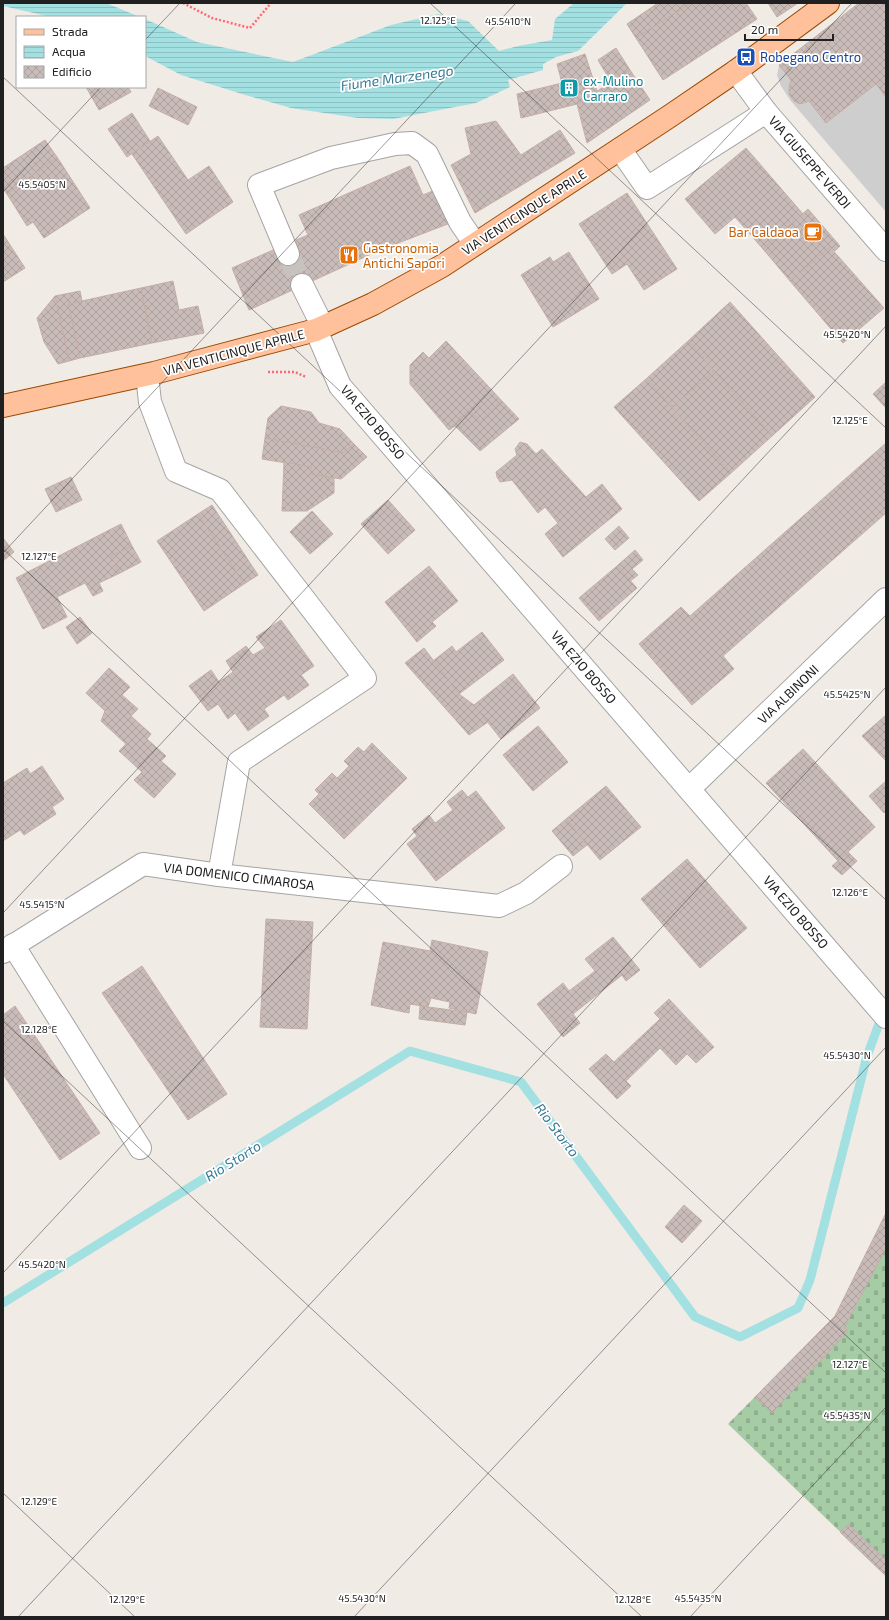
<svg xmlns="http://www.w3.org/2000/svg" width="889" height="1620" font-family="'Exo 2',sans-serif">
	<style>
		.religious { fill: #cecece }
		.cemetery { fill: url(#cemetery-stones) }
		.water { fill: url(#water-rules) }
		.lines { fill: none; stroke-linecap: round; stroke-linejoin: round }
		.stream { stroke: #a3e0e2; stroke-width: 9 }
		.building { fill: url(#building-cross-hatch); stroke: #c4aea6 }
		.minor-tunnel { stroke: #c7c2be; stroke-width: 22; stroke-dasharray: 22 11; stroke-linecap: butt }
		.minor-casing { stroke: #a4a4a4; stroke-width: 24 }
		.major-casing { stroke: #9b4a00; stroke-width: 24 }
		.path { stroke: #ff6876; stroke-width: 2.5; stroke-dasharray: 2 2; stroke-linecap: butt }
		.minor { stroke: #fff; stroke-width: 22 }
		.major { stroke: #ffc19c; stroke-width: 22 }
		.ticks { fill: none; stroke: #202020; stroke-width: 1; stroke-opacity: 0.45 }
		.labels { text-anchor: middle; stroke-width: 3.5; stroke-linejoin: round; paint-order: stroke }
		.transit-label { font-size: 13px; fill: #164399; stroke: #fff; text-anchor: start }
		.culture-label { font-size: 13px; fill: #0d838f; stroke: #fff; text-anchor: start }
		.street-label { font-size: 13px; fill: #202020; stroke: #fff }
		.food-label { font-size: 13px; fill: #c56008; stroke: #fff; text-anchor: end }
		.water-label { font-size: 14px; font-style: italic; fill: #3a7a96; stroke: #fff }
		.ticks-label { font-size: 10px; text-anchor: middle; fill: #202020; stroke: #fff; stroke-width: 3.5; stroke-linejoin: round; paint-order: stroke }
	</style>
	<defs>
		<pattern id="cemetery-stones" width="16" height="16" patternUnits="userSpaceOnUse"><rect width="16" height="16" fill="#a6cca5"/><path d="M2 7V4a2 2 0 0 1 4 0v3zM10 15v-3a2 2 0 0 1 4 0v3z" fill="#8faf8e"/></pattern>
		<pattern id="water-rules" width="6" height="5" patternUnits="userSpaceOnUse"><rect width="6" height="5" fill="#a3e0e2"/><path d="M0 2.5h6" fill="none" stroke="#8cc0c2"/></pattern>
		<pattern id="building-cross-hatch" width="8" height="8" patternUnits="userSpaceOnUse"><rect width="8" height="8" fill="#c9bcb8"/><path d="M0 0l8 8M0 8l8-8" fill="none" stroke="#aca19e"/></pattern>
	</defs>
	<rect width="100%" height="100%" fill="#f1ebe5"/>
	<polygon class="religious" points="886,3 886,212 790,100 781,86 777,75 779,65"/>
	<polygon class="cemetery" points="886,1213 886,1576 728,1424 835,1316"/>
	<g class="water">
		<polygon points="3,3 106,3 140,17 51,17 3,6"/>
		<polygon points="574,3 627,3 578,51 556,57 543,64 543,70 508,80 510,87 476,103 393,119 358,118 291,108 242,94 181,75 145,56 145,19 197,42 293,62 391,25 438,14 468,21 499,51 518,46 552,40 555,19"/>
	</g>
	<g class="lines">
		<polyline class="stream" points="3,1303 410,1051 521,1082 695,1317 740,1337 798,1308 810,1280 867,1056 880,1021 885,1016"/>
	</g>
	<g class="building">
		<polygon points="658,3 691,3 636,38 627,24"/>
		<polygon points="691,3 746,3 757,19 663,80 636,38"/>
		<polygon points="768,3 798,3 777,17"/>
		<polygon points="859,3 886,3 886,97 876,84 826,123 809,101 800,104 794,101 789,94 789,87 791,80 779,65"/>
		<polygon points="616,48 630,70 611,82 598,60"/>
		<polygon points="585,54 597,91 577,104 521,118 517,94 562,83 557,64"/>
		<polygon points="630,70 650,100 587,143 577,104"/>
		<polygon points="86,87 128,87 131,92 99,110"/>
		<polygon points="158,88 197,107 188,125 149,106"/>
		<polygon points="132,113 150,141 127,157 108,129"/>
		<polygon points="496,121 521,155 560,130 575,153 475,213 451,165 471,154 465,128"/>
		<polygon points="158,136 188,180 209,166 233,202 186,234 132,154"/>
		<polygon points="45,140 57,157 7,194 3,189 3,168"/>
		<polygon points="746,148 803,214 763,249 735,217 715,234 685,199"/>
		<polygon points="57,157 90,208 44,238 33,222 27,226 7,194"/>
		<polygon points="410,166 423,195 440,188 453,222 380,250 249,310 232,268 280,247 297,249 296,240 308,235 299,215"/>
		<polygon points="627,193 677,269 644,290 627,264 612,274 579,224"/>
		<polygon points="808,209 840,246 835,251 830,247 790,281 763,249"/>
		<polygon points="3,234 25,268 3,282"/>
		<polygon points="830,247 884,308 843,343 790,281"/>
		<polygon points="569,252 599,299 553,327 521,275 550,257 553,262"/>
		<polygon points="173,281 179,310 198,306 204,333 152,343 141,288"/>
		<polygon points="141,288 152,343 80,358 68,304"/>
		<polygon points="80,291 82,301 68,304 80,358 69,361 55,296"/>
		<polygon points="55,296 69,361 58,364 44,342 37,318"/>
		<polygon points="730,302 815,397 772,436 688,341"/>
		<polygon points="446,341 502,401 480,422 468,409 449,430 410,384 410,365 423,352 429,358"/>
		<polygon points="688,341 714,371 672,407 646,379"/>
		<polygon points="714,371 772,436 731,473 672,407"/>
		<polygon points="646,379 731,473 699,501 614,407"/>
		<polygon points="886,382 886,408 873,394"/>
		<polygon points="502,401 519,419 480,451 455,426 449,430 468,409 480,422"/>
		<polygon points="281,406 311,412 319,423 340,429 354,444 343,453 265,438 268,418"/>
		<polygon points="265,438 343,453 354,444 367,457 341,479 310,474 311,467 262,459"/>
		<polygon points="520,442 527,444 536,454 542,449 586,497 602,484 622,509 563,557 545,534 558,523 545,507 538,513 512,480 500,482 497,477 496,472 517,455 515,449"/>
		<polygon points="886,443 886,513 723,656 734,669 692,705 639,644 681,607 690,616"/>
		<polygon points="284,462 311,467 310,474 334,478 334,493 307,511 282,511"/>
		<polygon points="71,477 82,500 56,512 45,489"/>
		<polygon points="388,500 415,530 388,554 361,524"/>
		<polygon points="212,505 258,575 244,584 198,514"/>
		<polygon points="312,511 333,534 310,554 290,532"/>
		<polygon points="198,514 244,584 204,611 157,541"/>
		<polygon points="121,524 132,546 111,556 120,573 99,583 103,591 93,596 85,583 57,597 67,617 43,629 16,578"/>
		<polygon points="619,526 629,538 615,550 605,539"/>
		<polygon points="3,538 14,552 3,561"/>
		<polygon points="132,546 141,562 120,573 111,556"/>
		<polygon points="635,550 643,560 632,569 638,575 630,581 617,566"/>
		<polygon points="429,566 458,601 432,622 436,626 417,642 385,602"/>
		<polygon points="617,566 637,588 599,621 579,598"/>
		<polygon points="80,617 92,633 77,644 66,627"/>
		<polygon points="281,620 314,666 301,675 309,685 288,700 284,695 264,709 269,716 248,731 235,713 228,719 218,704 208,711 189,686 211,670 219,682 233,672 226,661 246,646 253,655 265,648 256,637"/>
		<polygon points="482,632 504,660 459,694 433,661 452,646 456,652"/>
		<polygon points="424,648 459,694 474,705 488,722 469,735 405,663"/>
		<polygon points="109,668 130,687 122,695 138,709 131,716 151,734 147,739 166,756 161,761 176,774 154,798 134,780 142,772 119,751 126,744 101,721 105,711 86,693"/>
		<polygon points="513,674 540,708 501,739 474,705"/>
		<polygon points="886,715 886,761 862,736"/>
		<polygon points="538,726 568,762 533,791 503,755"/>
		<polygon points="372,743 407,778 344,839 309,804 319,794 315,790 332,773 337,778 349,766 344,761 358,747 364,752"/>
		<polygon points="803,749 875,827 838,861 766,783"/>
		<polygon points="42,766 64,799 52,807 56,814 24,835 20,830 3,841 3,783 27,768 30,774"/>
		<polygon points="886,781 886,811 884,813 869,796"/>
		<polygon points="606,786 641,827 600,860 566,819"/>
		<polygon points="462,790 468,797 476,791 505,828 436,881 407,844 417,836 412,829 429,815 435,823 453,810 447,802"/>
		<polygon points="566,819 587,845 573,856 552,831"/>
		<polygon points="848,852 857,861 842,875 832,866"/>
		<polygon points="687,859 747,928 700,968 641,899"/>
		<polygon points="266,919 313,922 307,1029 260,1027"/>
		<polygon points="613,937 640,970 626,981 622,975 573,1014 580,1023 563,1037 537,1004 563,983 569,991 595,971 585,959"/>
		<polygon points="432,940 488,952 476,1014 449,1008 450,1002 431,998 428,1007 410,1004 409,1013 371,1005 383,942 430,951"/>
		<polygon points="142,966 227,1094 188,1120 102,993"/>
		<polygon points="669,999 714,1047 696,1063 687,1054 676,1065 660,1048 626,1081 631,1086 617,1099 589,1069 606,1054 614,1062 660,1019 654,1013"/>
		<polygon points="15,1006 100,1133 60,1160 3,1074 3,1015"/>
		<polygon points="420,1006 467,1012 465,1025 419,1019"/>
		<polygon points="684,1205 702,1221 682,1243 665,1227"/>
		<polygon points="886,1213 886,1248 844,1328 848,1331 772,1413 755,1397 835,1316"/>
		<polygon points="848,1524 886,1560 886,1576 840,1532"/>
	</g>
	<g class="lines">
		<polyline class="minor-tunnel" points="288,254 302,285"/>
		<defs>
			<g id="minor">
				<polyline points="736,71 766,112 886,250"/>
				<polyline points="620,149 647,188 766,112"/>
				<polyline points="288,254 259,185 331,158 395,144 412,143 427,154 460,222 475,244"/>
				<polyline points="302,285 323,327"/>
				<polyline points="316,330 340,386 886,1017"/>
				<polyline points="147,375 150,402 176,471 220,490 365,678 239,762 219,875"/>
				<polyline points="690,788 886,599"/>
				<polyline points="13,945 140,1148"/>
				<polyline points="3,952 143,864 219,875 499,906 526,893 561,866"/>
			</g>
			<polyline id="major" points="3,406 154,373 316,330 373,304 442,266 670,116 736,71 828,3"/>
		</defs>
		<use href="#minor" class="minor-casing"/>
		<use href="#major" class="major-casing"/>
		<g class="path">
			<polyline points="183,3 212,18 250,28 271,3"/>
			<polyline points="268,372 295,372 306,377"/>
		</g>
		<use href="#minor" class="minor"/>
		<use href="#major" class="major"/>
	</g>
	<path class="ticks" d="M 430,3 L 886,428M 145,40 L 180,3M 3,77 L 886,900M 3,192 L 101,87M 3,549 L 886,1373M 3,553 L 516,3M 3,913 L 852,3M 3,1021 L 642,1617M 3,1273 L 886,326M 3,1493 L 135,1617M 18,1617 L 886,687M 354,1617 L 886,1047M 690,1617 L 886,1407"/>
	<defs>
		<symbol id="bus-square" viewBox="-11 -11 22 22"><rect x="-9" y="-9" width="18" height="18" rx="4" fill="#1a4fb4" stroke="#fff"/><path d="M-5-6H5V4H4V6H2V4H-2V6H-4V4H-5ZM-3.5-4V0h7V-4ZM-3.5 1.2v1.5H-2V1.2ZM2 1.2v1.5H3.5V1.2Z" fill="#fff"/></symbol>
		<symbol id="building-square" viewBox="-11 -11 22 22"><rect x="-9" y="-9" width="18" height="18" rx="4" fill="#0f9aa8" stroke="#fff"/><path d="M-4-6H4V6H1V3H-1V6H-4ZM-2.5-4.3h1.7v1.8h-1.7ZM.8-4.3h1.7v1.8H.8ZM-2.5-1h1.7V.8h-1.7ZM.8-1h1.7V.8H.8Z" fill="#fff"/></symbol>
		<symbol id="cafe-square" viewBox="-11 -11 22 22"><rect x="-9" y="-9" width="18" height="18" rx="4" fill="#e8710a" stroke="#fff"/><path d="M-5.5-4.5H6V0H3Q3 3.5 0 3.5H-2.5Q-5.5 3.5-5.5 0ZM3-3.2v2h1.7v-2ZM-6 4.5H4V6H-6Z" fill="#fff"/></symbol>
		<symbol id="restaurant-square" viewBox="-11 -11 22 22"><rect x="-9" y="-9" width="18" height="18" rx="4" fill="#e8710a" stroke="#fff"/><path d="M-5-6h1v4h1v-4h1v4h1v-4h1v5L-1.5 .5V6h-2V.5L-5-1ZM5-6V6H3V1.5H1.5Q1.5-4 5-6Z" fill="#fff"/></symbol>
	</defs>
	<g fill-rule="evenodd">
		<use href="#bus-square" x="735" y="46" width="22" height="22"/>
		<use href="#building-square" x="558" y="77" width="22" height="22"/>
		<use href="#cafe-square" x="802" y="221" width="22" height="22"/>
		<use href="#restaurant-square" x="338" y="244" width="22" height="22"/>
	</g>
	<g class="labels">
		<g class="transit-label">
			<text x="760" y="62">Robegano Centro</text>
		</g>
		<g class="culture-label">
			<text x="583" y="86">ex-Mulino<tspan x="583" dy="15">Carraro</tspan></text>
		</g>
		<g class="street-label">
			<text transform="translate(810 162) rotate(49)" y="5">VIA GIUSEPPE VERDI</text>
			<text transform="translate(524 212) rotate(-33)" y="5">VIA VENTICINQUE APRILE</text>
			<text transform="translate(234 352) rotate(-15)" y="5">VIA VENTICINQUE APRILE</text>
			<text transform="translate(373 422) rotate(50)" y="5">VIA EZIO BOSSO</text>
			<text transform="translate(584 667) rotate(49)" y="5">VIA EZIO BOSSO</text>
			<text transform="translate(788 694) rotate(-44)" y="5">VIA ALBINONI</text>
			<text transform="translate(239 876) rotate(7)" y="5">VIA DOMENICO CIMAROSA</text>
			<text transform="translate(796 912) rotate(49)" y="5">VIA EZIO BOSSO</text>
		</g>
		<g class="food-label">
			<text x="799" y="237">Bar Caldaoa</text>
			<text x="363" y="253" text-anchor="start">Gastronomia<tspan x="363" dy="15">Antichi Sapori</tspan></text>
		</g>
		<g class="water-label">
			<text transform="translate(397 78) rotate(-8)" y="5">Fiume Marzenego</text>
			<text transform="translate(557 1130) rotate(53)" y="5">Rio Storto</text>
			<text transform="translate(233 1161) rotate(-32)" y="5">Rio Storto</text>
		</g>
	</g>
	<g class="ticks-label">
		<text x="438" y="24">12.125°E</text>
		<text x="508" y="25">45.5410°N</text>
		<text x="42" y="188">45.5405°N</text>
		<text x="847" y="338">45.5420°N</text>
		<text x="850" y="424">12.125°E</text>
		<text x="39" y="560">12.127°E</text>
		<text x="847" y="698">45.5425°N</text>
		<text x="850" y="896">12.126°E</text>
		<text x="42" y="908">45.5415°N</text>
		<text x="39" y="1033">12.128°E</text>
		<text x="847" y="1059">45.5430°N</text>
		<text x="42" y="1268">45.5420°N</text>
		<text x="850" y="1368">12.127°E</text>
		<text x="847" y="1419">45.5435°N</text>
		<text x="39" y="1505">12.129°E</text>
		<text x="362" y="1602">45.5430°N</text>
		<text x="698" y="1602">45.5435°N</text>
		<text x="127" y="1603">12.129°E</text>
		<text x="633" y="1603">12.128°E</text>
	</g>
	<rect width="889" height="1620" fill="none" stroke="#202020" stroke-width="8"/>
	<rect x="16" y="16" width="130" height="72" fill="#ffffff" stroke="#a6a6a6"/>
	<rect x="24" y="29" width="20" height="6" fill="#ffc19c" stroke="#a6a6a6"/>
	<text x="52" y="36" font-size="12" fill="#202020">Strada</text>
	<rect x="24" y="46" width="20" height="12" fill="url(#water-rules)" stroke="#a6a6a6"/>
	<text x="52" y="56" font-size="12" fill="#202020">Acqua</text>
	<rect x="24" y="66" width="20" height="12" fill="url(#building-cross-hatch)" stroke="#a6a6a6"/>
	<text x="52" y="76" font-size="12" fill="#202020">Edificio</text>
	<path d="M745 34v6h88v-6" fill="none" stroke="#202020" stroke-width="2"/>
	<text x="751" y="34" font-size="12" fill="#202020" stroke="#ffffff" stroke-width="3" paint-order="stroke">20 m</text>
</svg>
